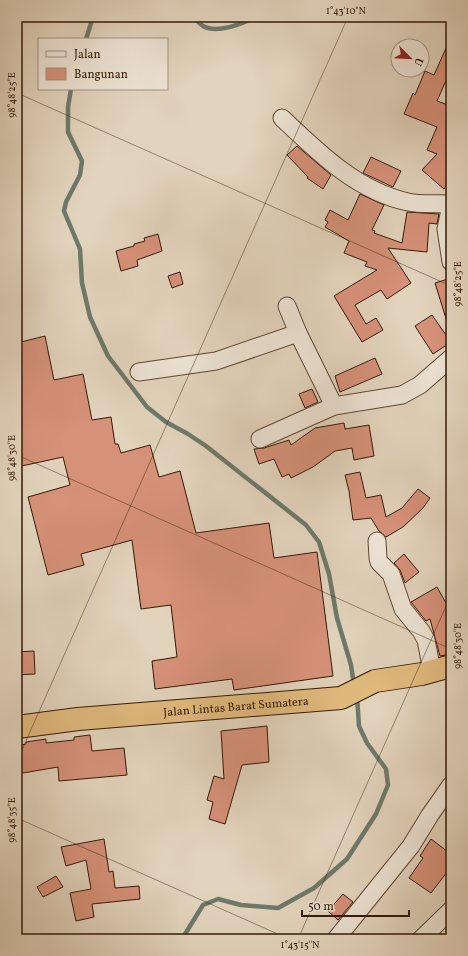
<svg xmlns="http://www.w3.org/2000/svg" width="468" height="956" font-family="Vollkorn,serif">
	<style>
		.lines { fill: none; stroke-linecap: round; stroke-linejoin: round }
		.stream { stroke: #6e796a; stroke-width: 4.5 }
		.building { fill: #d69179; stroke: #331a04 }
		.street-casing { stroke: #5f4832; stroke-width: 19 }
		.highway-casing { stroke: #331a04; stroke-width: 24 }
		.street { stroke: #ece2d3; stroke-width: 17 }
		.highway { stroke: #e1ba7e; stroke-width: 22 }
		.ticks { fill: none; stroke: #331a04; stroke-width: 1; stroke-opacity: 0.45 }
		.labels { text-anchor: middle; stroke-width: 3.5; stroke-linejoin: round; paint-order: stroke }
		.street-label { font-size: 12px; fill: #331a04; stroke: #ece2d3 }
		.neatline { fill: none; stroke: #331a04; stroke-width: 1.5 }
		.ticks-label { font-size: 10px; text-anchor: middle; fill: #331a04 }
	</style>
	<rect width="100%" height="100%" fill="#e2d3bc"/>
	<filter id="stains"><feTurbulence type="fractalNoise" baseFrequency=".005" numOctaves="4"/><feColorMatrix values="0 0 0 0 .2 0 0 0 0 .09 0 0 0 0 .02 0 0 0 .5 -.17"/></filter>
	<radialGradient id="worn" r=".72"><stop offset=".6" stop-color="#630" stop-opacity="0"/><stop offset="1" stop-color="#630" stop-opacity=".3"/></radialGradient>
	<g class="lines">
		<g class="stream">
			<path d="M 193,17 C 196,20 200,24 203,26 C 217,34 242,24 255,17"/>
			<polyline points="86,39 93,17"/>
			<polyline points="71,89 68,107 68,132 82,161 80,175 66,202 64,211 80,249 82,283 90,317 108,356 147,407 166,422 188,434 206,446 306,525 319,542 329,574 337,618 351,665 354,685"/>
			<polyline points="182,939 203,905 218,899 241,905 278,908 314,888 347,859 376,814 388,785 386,769 367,743 359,726 357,696"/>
		</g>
	</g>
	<g class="building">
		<polygon points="451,37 451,69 437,101 451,106 451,181 444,189 422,170 437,154 427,150 437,127 404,114 413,93 415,95 425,71 434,75"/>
		<polygon points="297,146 331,175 323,189 307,178 308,177 287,155"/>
		<polygon points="371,157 401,171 393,187 363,173"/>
		<polygon points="360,194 384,205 372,230 375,231 374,233 402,243 407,212 439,214 437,224 429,223 427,252 388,248 411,283 387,299 381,290 355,305 366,324 376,318 383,330 362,342 334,296 377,270 365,266 367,262 344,253 349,241 325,227 328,222 325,220 330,210 348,220"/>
		<polygon points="158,234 162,251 137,260 138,266 121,271 116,251 134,246 134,244 145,241 144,238"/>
		<polygon points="180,272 183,284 172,288 168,276"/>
		<polygon points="448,279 451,287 451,324 448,325 435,283"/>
		<polygon points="432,315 451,342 433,354 415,326"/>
		<polygon points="45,336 54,380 83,374 92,420 111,417 115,444 118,444 121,453 150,445 159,477 180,471 196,533 269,523 274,558 317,552 333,676 234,690 232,679 155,689 152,661 177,657 171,605 141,609 132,540 81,554 84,565 48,575 28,497 70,485 63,457 17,467 17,343"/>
		<polygon points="375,358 382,374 340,392 335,376"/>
		<polygon points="312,389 318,402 305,408 299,394"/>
		<polygon points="344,423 345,429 369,425 374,456 354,460 352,448 335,451 313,467 291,478 289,474 282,477 274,459 259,464 254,449 264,448 289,440 291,445 315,428"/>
		<polygon points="360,472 366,498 381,495 386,517 402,508 418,489 430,498 423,508 403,527 386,537 379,531 371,518 353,520 349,491 345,475"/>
		<polygon points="404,554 419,572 405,583 400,570 394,563"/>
		<polygon points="437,587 446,603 451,600 451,654 440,656 430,619 426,621 411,602"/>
		<polygon points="34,651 35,674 17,675 17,652"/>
		<polygon points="267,726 269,762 242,765 225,824 209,819 213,802 207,800 214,776 224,779 221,731"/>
		<polygon points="90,735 92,751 124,748 127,775 59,781 58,767 17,774 17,746 26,744 26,742 46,739 46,743 74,740 74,737"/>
		<polygon points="104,839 109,872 113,871 115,888 139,886 140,899 92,904 94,917 76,921 70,893 91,889 86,860 66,866 61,847"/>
		<polygon points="431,839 451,854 451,867 431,893 409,878 423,858 420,856"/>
		<polygon points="56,876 63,887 43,897 37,887"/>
		<polygon points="343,894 353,902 338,920 328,911"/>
	</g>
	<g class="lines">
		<defs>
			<g id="street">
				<path d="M 282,118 C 319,153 357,191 408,202 C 421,205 437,203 451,204"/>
				<polyline points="451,205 446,229 451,262"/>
				<polyline points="287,306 298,333 334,406"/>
				<polyline points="139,372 216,361 298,333"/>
				<polyline points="260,439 334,406 402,395 420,385 451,358"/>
				<polyline points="377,541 378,558 379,562 391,574 403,609 421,631 426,640 432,671"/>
				<polyline points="336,939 411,846 430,815 451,785"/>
				<polyline points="421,939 451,910"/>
			</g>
			<g id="highway">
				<path id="s1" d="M 17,727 L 78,719 L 341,698 L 375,681 L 422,674 L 451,666"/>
			</g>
		</defs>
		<use href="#street" class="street-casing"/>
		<use href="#highway" class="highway-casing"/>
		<use href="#street" class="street"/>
		<use href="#highway" class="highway"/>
	</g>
	<path class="ticks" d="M 17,93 L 451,286M 17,455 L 451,649M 17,761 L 348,17M 17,818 L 289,939M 298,939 L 451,595"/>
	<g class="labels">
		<g class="street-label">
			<text dy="4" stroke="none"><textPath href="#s1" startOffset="220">Jalan Lintas Barat Sumatera</textPath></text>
		</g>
	</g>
	<rect width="468" height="956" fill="none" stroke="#e2d3bc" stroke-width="44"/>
	<rect x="38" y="38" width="130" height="52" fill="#ece2d3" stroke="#a29280"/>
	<rect x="46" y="51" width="20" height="6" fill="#ece2d3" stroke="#a29280"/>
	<text x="74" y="58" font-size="12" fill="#331a04">Jalan</text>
	<rect x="46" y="68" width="20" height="12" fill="#d69179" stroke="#a29280"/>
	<text x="74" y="78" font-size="12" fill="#331a04">Bangunan</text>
	<g transform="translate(410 58) rotate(114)"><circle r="19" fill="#ece2d3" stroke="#a29280"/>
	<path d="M0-3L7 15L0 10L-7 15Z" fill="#8f2418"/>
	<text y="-6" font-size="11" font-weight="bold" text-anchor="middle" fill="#331a04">U</text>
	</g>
	<path d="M302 910v6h107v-6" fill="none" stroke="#331a04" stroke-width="2"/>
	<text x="308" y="910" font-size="12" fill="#331a04" stroke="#ece2d3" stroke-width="3" paint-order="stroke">50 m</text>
	<rect x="22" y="22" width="424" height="912" class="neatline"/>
	<g class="ticks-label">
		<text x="346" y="14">1°43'10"N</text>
		<text transform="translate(11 95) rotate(-90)" y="4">98°48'25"E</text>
		<text transform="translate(457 284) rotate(-90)" y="4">98°48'25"E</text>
		<text transform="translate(11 458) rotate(-90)" y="4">98°48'30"E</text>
		<text transform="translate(457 646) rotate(-90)" y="4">98°48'30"E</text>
		<text transform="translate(11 820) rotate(-90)" y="4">98°48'35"E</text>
		<text x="300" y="948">1°43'15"N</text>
	</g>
	<rect width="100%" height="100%" filter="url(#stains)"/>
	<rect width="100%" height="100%" fill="url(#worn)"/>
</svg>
